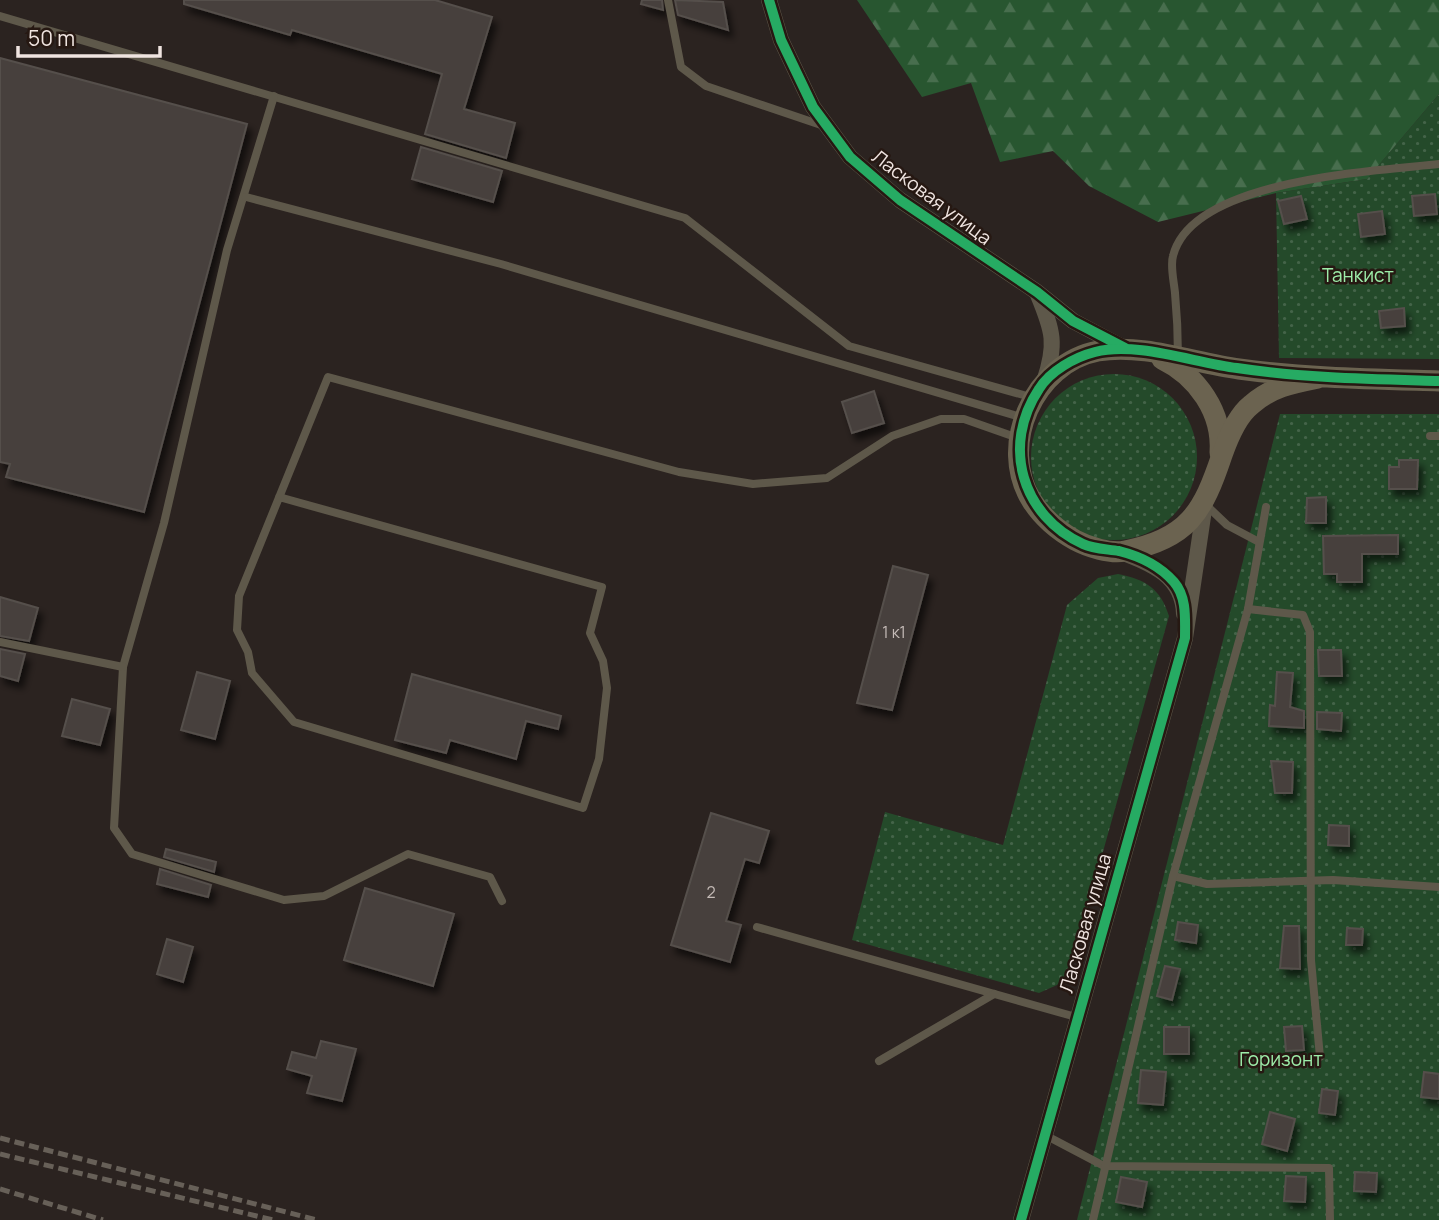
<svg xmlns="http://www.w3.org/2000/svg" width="1439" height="1220" font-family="Manrope,sans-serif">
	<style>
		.green { fill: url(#green-dots) }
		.forest { fill: url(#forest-firs) }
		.building { fill: #47413d; stroke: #554f4b; stroke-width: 2; filter: url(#shadow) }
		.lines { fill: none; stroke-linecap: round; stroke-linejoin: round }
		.lane { stroke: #5e584a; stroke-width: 8 }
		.street { stroke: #5e584a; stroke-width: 16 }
		.secondary { stroke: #6b6350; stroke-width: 21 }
		.rail { stroke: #676058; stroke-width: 5; stroke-dasharray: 10 5; stroke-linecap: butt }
		.cycleway-casing { stroke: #261812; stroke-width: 15 }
		.cycleway { stroke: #26ab63; stroke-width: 10 }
		.labels { text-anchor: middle; stroke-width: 5; stroke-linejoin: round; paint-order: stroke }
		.number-label { font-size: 16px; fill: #c5bbb7 }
		.street-label { font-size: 19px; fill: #efe4e0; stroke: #261812 }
		.park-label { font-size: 19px; fill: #9deda9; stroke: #261812 }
	</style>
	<defs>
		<pattern id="green-dots" width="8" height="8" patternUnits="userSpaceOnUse" patternTransform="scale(1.75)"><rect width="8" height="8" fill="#244a2a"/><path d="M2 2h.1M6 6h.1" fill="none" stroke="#446449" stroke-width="1.8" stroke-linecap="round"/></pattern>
		<pattern id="forest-firs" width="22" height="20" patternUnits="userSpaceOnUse" patternTransform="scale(1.75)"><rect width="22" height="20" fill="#285630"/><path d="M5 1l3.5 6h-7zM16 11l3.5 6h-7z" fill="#486e4e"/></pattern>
		<filter id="shadow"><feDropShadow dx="4.5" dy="7" stdDeviation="3.5" flood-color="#0009"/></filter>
	</defs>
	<rect width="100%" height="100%" fill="#2b2320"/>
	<g class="green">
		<polygon points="1439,94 1439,359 1279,358 1276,193 1367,179"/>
		<circle cx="1114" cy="457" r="83"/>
		<polygon points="1280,414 1439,414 1439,1220 1077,1220"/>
		<path d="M 1118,574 C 1145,579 1161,589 1169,616 L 1069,973 L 1057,985 L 1039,993 L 852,940 L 885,812 L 1003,845 L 1067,605 L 1098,578 Z"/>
	</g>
	<polygon class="forest" points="857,0 1439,0 1439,94 1367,179 1276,193 1158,222 1089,186 1053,151 1000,162 971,83 922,97"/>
	<g class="building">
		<polygon points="184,0 435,0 492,17 464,109 515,123 506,158 425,134 442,74 292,30 290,35 184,4"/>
		<polygon points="642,0 662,0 663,10 641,4"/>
		<polygon points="675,0 723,2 728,30 678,15"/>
		<polygon points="0,58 247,124 144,512 6,477 10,464 0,462"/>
		<polygon points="421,147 502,171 493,202 412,179"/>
		<polygon points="1435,194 1437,214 1414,216 1412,196"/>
		<polygon points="1301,196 1307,219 1284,224 1278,201"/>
		<polygon points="1382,211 1385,234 1361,237 1358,214"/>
		<polygon points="1404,308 1405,326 1381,328 1379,311"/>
		<polygon points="874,391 884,423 852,433 842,402"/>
		<polygon points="1399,460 1418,460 1417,489 1389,489 1389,467 1399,467"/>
		<polygon points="1326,497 1326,523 1306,523 1307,498"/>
		<polygon points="1398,535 1398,554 1362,554 1362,582 1337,582 1337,574 1324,574 1323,536"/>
		<polygon points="893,566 928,575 892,710 857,703"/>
		<polygon points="0,597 38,608 29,641 0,636"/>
		<polygon points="0,649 25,654 18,681 0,676"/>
		<polygon points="1318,650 1341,650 1342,676 1319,676"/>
		<polygon points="197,672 230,681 215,739 181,730"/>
		<polygon points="1277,672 1293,673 1290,707 1304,711 1304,728 1269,726 1270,705 1275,706"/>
		<polygon points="412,674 561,716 558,729 526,721 516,759 450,740 446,753 395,740"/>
		<polygon points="72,699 110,709 100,745 62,736"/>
		<polygon points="1317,712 1342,713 1341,731 1317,729"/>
		<polygon points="1271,761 1293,762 1292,793 1275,793"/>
		<polygon points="711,813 769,831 759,863 745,859 726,921 741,925 730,962 671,945"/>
		<polygon points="1329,825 1349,826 1349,846 1328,845"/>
		<polygon points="166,849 216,862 214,872 164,857"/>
		<polygon points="160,869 211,885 208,897 157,884"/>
		<polygon points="365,888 454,914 433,986 344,960"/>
		<polygon points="1178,922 1198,925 1196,943 1175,940"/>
		<polygon points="1284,926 1299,926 1300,969 1280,968"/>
		<polygon points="1347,928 1363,929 1362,945 1346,945"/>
		<polygon points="167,939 193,947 183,982 157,974"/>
		<polygon points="1165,966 1180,969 1172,1000 1157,996"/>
		<polygon points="1302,1026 1304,1050 1286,1051 1284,1027"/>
		<rect x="1164" y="1027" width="25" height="27"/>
		<polygon points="321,1041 356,1049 342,1101 307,1093 312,1076 287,1069 292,1052 316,1058"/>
		<polygon points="1141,1070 1166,1072 1163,1105 1138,1103"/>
		<polygon points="1424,1072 1439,1074 1439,1099 1421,1097"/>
		<polygon points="1322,1089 1338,1091 1335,1115 1319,1113"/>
		<polygon points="1270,1112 1295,1119 1287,1151 1262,1144"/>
		<polygon points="1355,1172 1377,1173 1376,1192 1354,1191"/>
		<polygon points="1286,1176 1306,1177 1305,1202 1284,1201"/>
		<polygon points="1121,1177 1147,1182 1142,1207 1116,1202"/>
	</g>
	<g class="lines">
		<g class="lane">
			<polyline points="668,0 681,67 706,86 824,126"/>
			<polyline points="0,16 685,218 849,346 1034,398"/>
			<polyline points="274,96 227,250 164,523 123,667 114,828 132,854 284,900 324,896 408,854 490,877 502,901"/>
			<polyline points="246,197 501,264 1024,418"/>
			<path d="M 1178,357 C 1178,335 1177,314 1175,293 C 1174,282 1170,266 1173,256 C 1192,179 1376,171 1439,164"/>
			<polyline points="1430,436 1439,436"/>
			<polyline points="279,497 602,587 590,633 603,661 607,688 599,759 583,808 294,722 252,673 248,652 237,630 239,596 328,377 679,472 753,484 827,478 892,436 941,419 964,419 1018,438"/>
			<polyline points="1205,504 1227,525 1259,542"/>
			<polyline points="1248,609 1303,615 1310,632 1311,960 1320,1057"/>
			<polyline points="0,642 123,667"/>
			<polyline points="1173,876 1207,884 1333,880 1439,887"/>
			<polyline points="757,927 1076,1017"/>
			<polyline points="879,1061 994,994"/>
			<polyline points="1045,1135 1104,1166 1329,1168 1330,1220"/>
			<polyline points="1093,1220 1173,876 1248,609 1266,507"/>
		</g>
		<g class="street">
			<polyline points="769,0 781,40 813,107 850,157 900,200 1037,292 1073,321 1126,349"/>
			<path d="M 1038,295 C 1053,331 1057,344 1044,382"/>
			<path d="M 1121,552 C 1152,564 1183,576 1184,614"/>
			<polyline points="1021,1220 1185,638 1205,503"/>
		</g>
		<g class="secondary">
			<path d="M 1162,359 C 1197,376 1223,412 1220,453"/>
			<path d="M 1318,378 C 1293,383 1271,387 1251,405 C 1237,416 1228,438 1222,455 C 1203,512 1188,539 1125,551 C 1110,554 1088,547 1075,540 C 1057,530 1043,518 1032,501 C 997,446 1034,363 1098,351 C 1143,343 1194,363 1239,369 C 1305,378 1372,379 1439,381"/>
		</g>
		<g class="rail">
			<polyline points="0,1138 317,1220"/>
			<polyline points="0,1154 273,1220"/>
			<polyline points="0,1189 103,1220"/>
		</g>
		<defs>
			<g id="cycleway">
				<polyline points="769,0 781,40 813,107 850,157 900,200 1037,292 1073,321 1125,348"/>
				<path d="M 1021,1220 L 1185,638 C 1185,619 1187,597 1174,582 C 1160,566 1139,556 1119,551 C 1107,549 1093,549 1083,544 C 1022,516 1001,446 1039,389 C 1050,371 1075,357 1095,352 C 1136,341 1195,363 1237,368 C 1304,378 1371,379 1439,381"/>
			</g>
		</defs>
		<use href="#cycleway" class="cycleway-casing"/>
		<use href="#cycleway" class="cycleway"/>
	</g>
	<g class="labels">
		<g class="number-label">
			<text x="894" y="638">1 к1</text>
			<text x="711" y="898">2</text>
		</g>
		<g class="street-label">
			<text transform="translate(932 197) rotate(37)" y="7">Ласковая улица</text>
			<text transform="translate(1085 923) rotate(-74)" y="7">Ласковая улица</text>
		</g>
		<g class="park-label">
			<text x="1358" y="282">Танкист</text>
			<text x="1281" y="1066">Горизонт</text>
		</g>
	</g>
	<path d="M18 46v10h142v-10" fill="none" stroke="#efe4e0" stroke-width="3.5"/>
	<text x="28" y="46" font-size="21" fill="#efe4e0" stroke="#261812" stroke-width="5" paint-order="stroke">50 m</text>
</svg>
